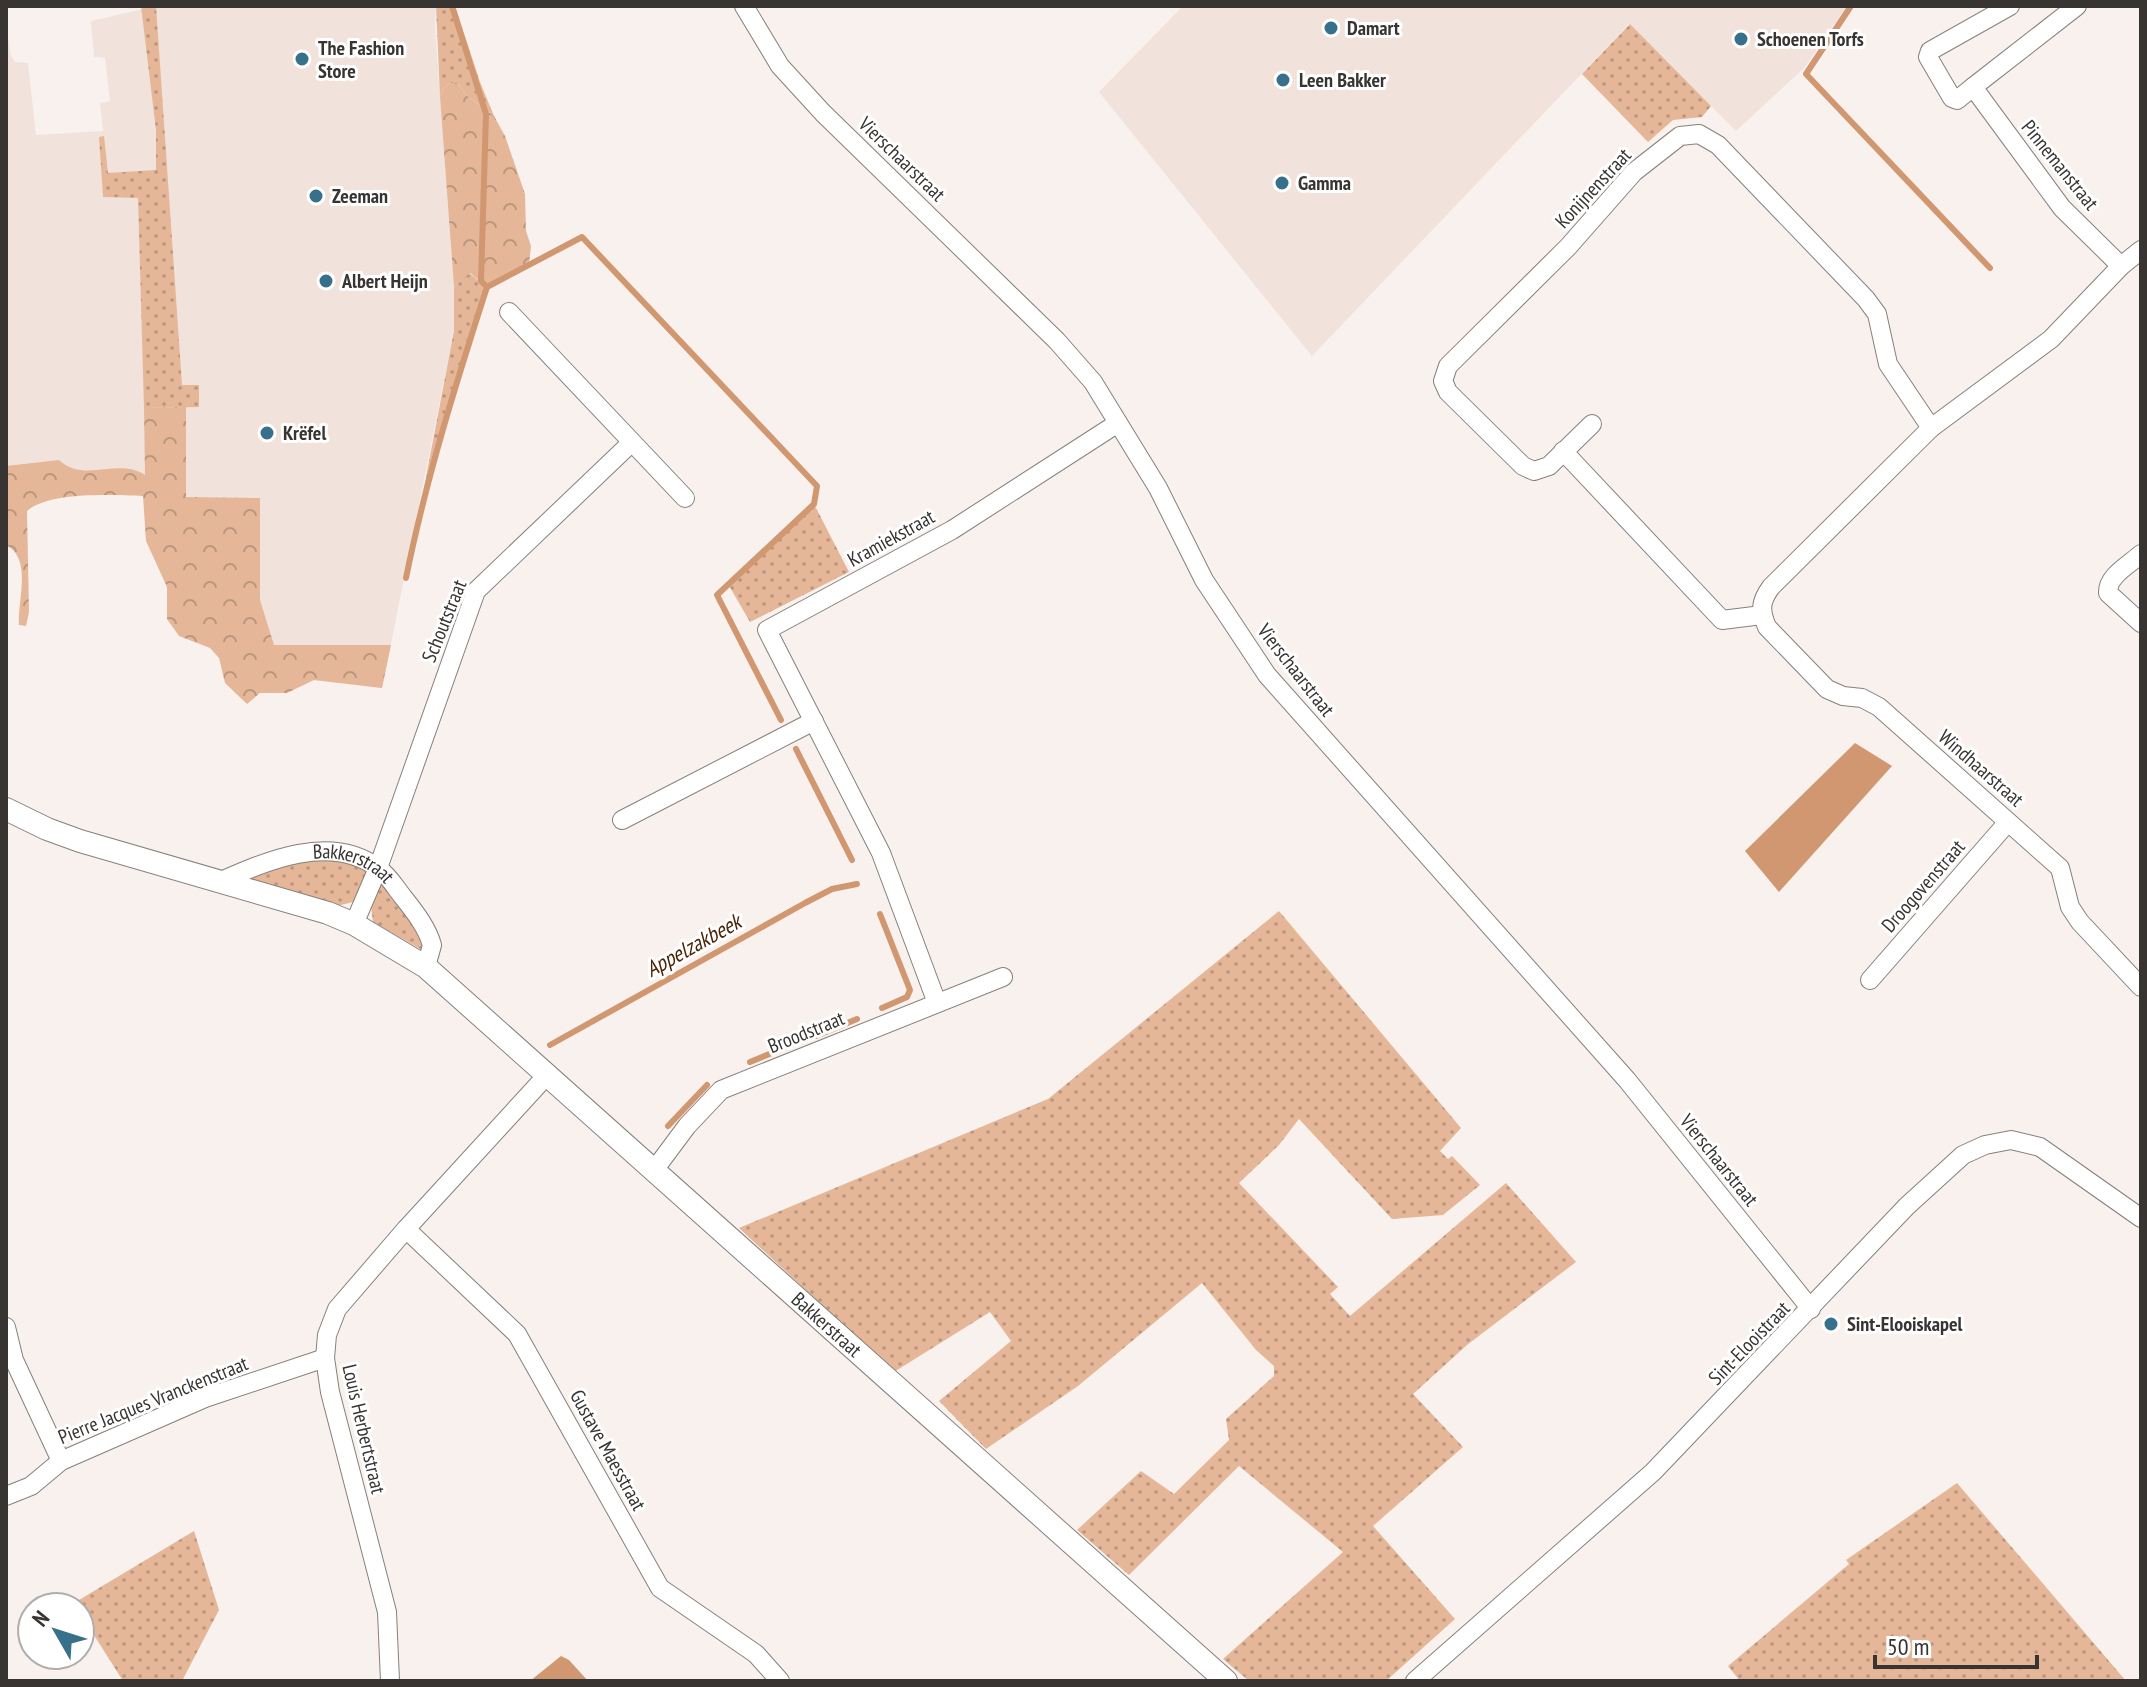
<svg xmlns="http://www.w3.org/2000/svg" width="2147" height="1687" font-family="'PT Sans Narrow',sans-serif">
<style>
.built{fill:#f1e3db}
.grass{fill:url(#grass-dots)}
.forest{fill:url(#forest-crowns)}
.water{fill:#d19771}
.lines{fill:none;stroke-linecap:round;stroke-linejoin:round}
.stream{stroke:#d19771;stroke-width:6}
.minor-casing{stroke:#86807c;stroke-width:20}
.tertiary-casing{stroke:#86807c;stroke-width:24}
.minor{stroke:#fff;stroke-width:18}
.tertiary{stroke:#fff;stroke-width:22}
.poi-dot{fill:#37708a;stroke:#fff;stroke-width:3}
.labels{text-anchor:middle;stroke-width:6;stroke-linejoin:round;paint-order:stroke}
.poi-label{font-size:20px;font-weight:bold;fill:#373432;stroke:#fff;text-anchor:start}
.street-label{font-size:20px;fill:#373432;stroke:#fff}
.water-label{font-size:22px;font-style:italic;fill:#492405;stroke:#fff}
</style>
<defs>
<pattern id="grass-dots" width="8" height="8" patternUnits="userSpaceOnUse" patternTransform="scale(2)"><rect width="8" height="8" fill="#e5b798"/><path d="M2 2h.1M6 6h.1" fill="none" stroke="#ba967d" stroke-width="1.8" stroke-linecap="round"/></pattern>
<pattern id="forest-crowns" width="20" height="18" patternUnits="userSpaceOnUse" patternTransform="scale(2)"><rect width="20" height="18" fill="#e5b798"/><path d="M2 6a3 3 0 1 1 6 0M12 15a3 3 0 1 1 6 0" fill="none" stroke="#ba967d"/></pattern>
</defs>
<rect width="100%" height="100%" fill="#f8f1ed"/>
<g class="built">
<path d="M156,6H436L435,27L454,287V331L382,688L314,680L255,683L162,513L161,475L6,484V25L11,56L15,62L28,63L36,135L103,131L100,103L110,101L105,58L94,57L91,21Z"/>
<path d="M1183,6H1847L1804,68L1736,131L1629,24L1312,356L1099,92Z"/>
</g>
<g class="grass">
<path d="M141,6H156L182,385H199V407L144,408L138,198L103,197L99,137L104,136L108,173L156,170V130Z"/>
<path d="M436,6H455L480,82L494,116L466,95L458,83H450L443,89L440,97Z"/>
<path d="M1630,24L1711,106L1702,117L1673,120L1648,142L1582,74Z"/>
<path d="M469,273L487,287L443,427L417,524L454,331V287Z"/>
<path d="M814,504L849,572L750,622L728,584Z"/>
<path d="M321,856L371,869L353,902L337,906L251,879L250,876Z"/>
<path d="M383,880L425,940L424,951L373,922L371,906Z"/>
<path d="M1279,911L1461,1128L1440,1151L1448,1159L1452,1156L1480,1185L1443,1215L1392,1219L1299,1119L1279,1145L1239,1183L1338,1287L1330,1294L1350,1316L1506,1183L1576,1262L1467,1345L1413,1394L1463,1447L1373,1526L1455,1619L1386,1681H1249L1223,1659L1343,1552L1239,1466L1129,1575L1077,1530L1141,1471L1174,1494L1229,1440L1226,1419L1274,1376V1366L1256,1350L1202,1283L1078,1386L986,1449L939,1401L1011,1341L990,1312L894,1372L739,1228L1048,1099Z"/>
<path d="M1957,1483L2126,1681H1740L1728,1666L1849,1564L1846,1560Z"/>
<path d="M194,1531L219,1610L182,1681H123L80,1613V1607H76L74,1603Z"/>
</g>
<g class="forest">
<path d="M450,83H458L466,95L494,116L505,136L525,194L526,231L531,246L529,265L487,287L470,273L454,287L440,97L443,89Z"/>
<path d="M186,407V497L260,498V600L274,645H391L382,688L314,680L287,693H260L247,704L225,683L219,658L210,648L179,636L167,619V587L146,541L143,496C113,495 50,491 27,511L29,612L26,626L19,625C17,601 33,559 6,545V466L59,460C85,484 117,457 145,475L144,408Z"/>
</g>
<g class="water">
<path d="M1855,743L1892,766L1779,892L1745,851Z"/>
<path d="M561,1656L569,1660L588,1681H530Z"/>
</g>
<g class="lines">
<g class="stream">
<path d="M452,6L486,114L481,281L487,287L582,237L817,486L814,504L717,595L781,720"/>
<path d="M1851,6L1806,74L1990,268"/>
<path d="M406,578C426,479 456,383 487,287"/>
<path d="M796,749L852,860"/>
<path d="M880,914L910,990L907,997L882,1008"/>
<path d="M816,1036L857,1019"/>
<path d="M550,1045L805,903L832,889L857,884"/>
<path d="M750,1062L791,1045"/>
<path d="M668,1126L707,1085"/>
</g>
<defs>
<g id="minor">
<path d="M744,6L780,66L823,113L1057,341L1093,382L1158,488L1204,580L1267,675L1627,1080L1811,1309"/>
<path d="M2077,6L1973,87L2062,208L2121,266"/>
<path d="M1973,87L1957,100L1952,98L1928,57L1930,51L2010,6"/>
<path d="M2141,250L2121,266L2051,339L1931,428L1771,587C1760,602 1760,610 1767,627L1827,689L1843,696L1862,698L1879,707L2060,868L2070,907L2080,922L2141,987"/>
<path d="M509,312L685,498"/>
<path d="M1592,424L1549,466L1534,471L1523,466L1448,392L1443,381L1448,366L1568,247L1634,172L1680,136L1699,134L1718,145L1866,299L1877,314L1888,364L1931,428"/>
<path d="M1563,451L1722,620L1762,615"/>
<path d="M2141,554C2129,565 2107,576 2108,593L2141,623"/>
<path d="M622,820L814,721"/>
<path id="s1" d="M219,882C266,861 332,832 379,869C389,876 395,887 403,897C414,911 427,927 432,945L426,967"/>
<path d="M354,924L378,868L476,591L631,443"/>
<path d="M1870,980L2008,822"/>
<path d="M937,1003L881,853L767,630L952,530L1118,423"/>
<path d="M655,1169L687,1126L721,1090L1003,977"/>
<path d="M406,1229L517,1334L660,1588L756,1654L780,1681"/>
<path d="M6,1327L14,1360L61,1461"/>
<path d="M6,1496L31,1486L61,1461L205,1398L325,1358"/>
<path d="M390,1681L387,1612L330,1392L325,1358L327,1335L337,1309L406,1229L548,1074"/>
<path d="M1415,1681L1653,1472L1907,1206L1963,1155L1985,1145L2011,1140L2040,1147L2141,1218"/>
</g>
<g id="tertiary">
<path id="s2" d="M6,809L47,829L80,841L328,913L354,924L426,967L1226,1681"/>
</g>
</defs>
<use href="#minor" class="minor-casing"/>
<use href="#tertiary" class="tertiary-casing"/>
<use href="#minor" class="minor"/>
<use href="#tertiary" class="tertiary"/>
</g>
<g class="poi-dot">
<circle cx="1331" cy="28" r="8"/>
<circle cx="1741" cy="39" r="8"/>
<circle cx="302" cy="59" r="8"/>
<circle cx="1283" cy="80" r="8"/>
<circle cx="1282" cy="183" r="8"/>
<circle cx="316" cy="196" r="8"/>
<circle cx="326" cy="281" r="8"/>
<circle cx="267" cy="433" r="8"/>
<circle cx="1831" cy="1324" r="8"/>
</g>
<g class="labels">
<g class="poi-label">
<text x="1347" y="35">Damart</text>
<text x="1757" y="46">Schoenen Torfs</text>
<text x="318" y="55">The Fashion<tspan x="318" dy="23">Store</tspan></text>
<text x="1299" y="87">Leen Bakker</text>
<text x="1298" y="190">Gamma</text>
<text x="332" y="203">Zeeman</text>
<text x="342" y="288">Albert Heijn</text>
<text x="283" y="440">Krëfel</text>
<text x="1847" y="1331">Sint-Elooiskapel</text>
</g>
<g class="street-label">
<text transform="translate(902 159) rotate(44)" y="7">Vierschaarstraat</text>
<text transform="translate(2060 165) rotate(51)" y="7">Pinnemanstraat</text>
<text transform="translate(1593 188) rotate(-47)" y="7">Konijnenstraat</text>
<text transform="translate(891 538) rotate(-29)" y="7">Kramiekstraat</text>
<text transform="translate(444 621) rotate(-68)" y="7">Schoutstraat</text>
<text transform="translate(1296 670) rotate(52)" y="7">Vierschaarstraat</text>
<text transform="translate(1981 768) rotate(41)" y="7">Windhaarstraat</text>
<text dy="7" stroke="none"><textPath href="#s1" startOffset="142">Bakkerstraat</textPath></text>
<text transform="translate(1923 886) rotate(-49)" y="7">Droogovenstraat</text>
<text transform="translate(806 1032) rotate(-22)" y="7">Broodstraat</text>
<text transform="translate(1719 1160) rotate(51)" y="7">Vierschaarstraat</text>
<text dy="7" stroke="none"><textPath href="#s2" startOffset="988">Bakkerstraat</textPath></text>
<text transform="translate(1749 1343) rotate(-46)" y="7">Sint-Elooistraat</text>
<text transform="translate(153 1400) rotate(-22)" y="7">Pierre Jacques Vranckenstraat</text>
<text transform="translate(364 1429) rotate(77)" y="7">Louis Herbertstraat</text>
<text transform="translate(608 1450) rotate(61)" y="7">Gustave Maesstraat</text>
</g>
<g class="water-label">
<text transform="translate(693 945) rotate(-29)" y="8">Appelzakbeek</text>
</g>
</g>
<rect width="2147" height="1687" fill="none" stroke="#373432" stroke-width="16"/>
<g transform="translate(56 1631) rotate(309)"><circle r="38" fill="#ffffff" stroke="#afaead" stroke-width="2"/>
<path d="M0-6L14 30L0 20L-14 30Z" fill="#37708a"/>
<text y="-12" font-size="22" font-weight="bold" text-anchor="middle" fill="#373432">N</text>
</g>
<path d="M1875 1655v12h162v-12" fill="none" stroke="#373432" stroke-width="4"/>
<text x="1887" y="1655" font-size="24" fill="#373432" stroke="#ffffff" stroke-width="6" paint-order="stroke">50 m</text>
</svg>
